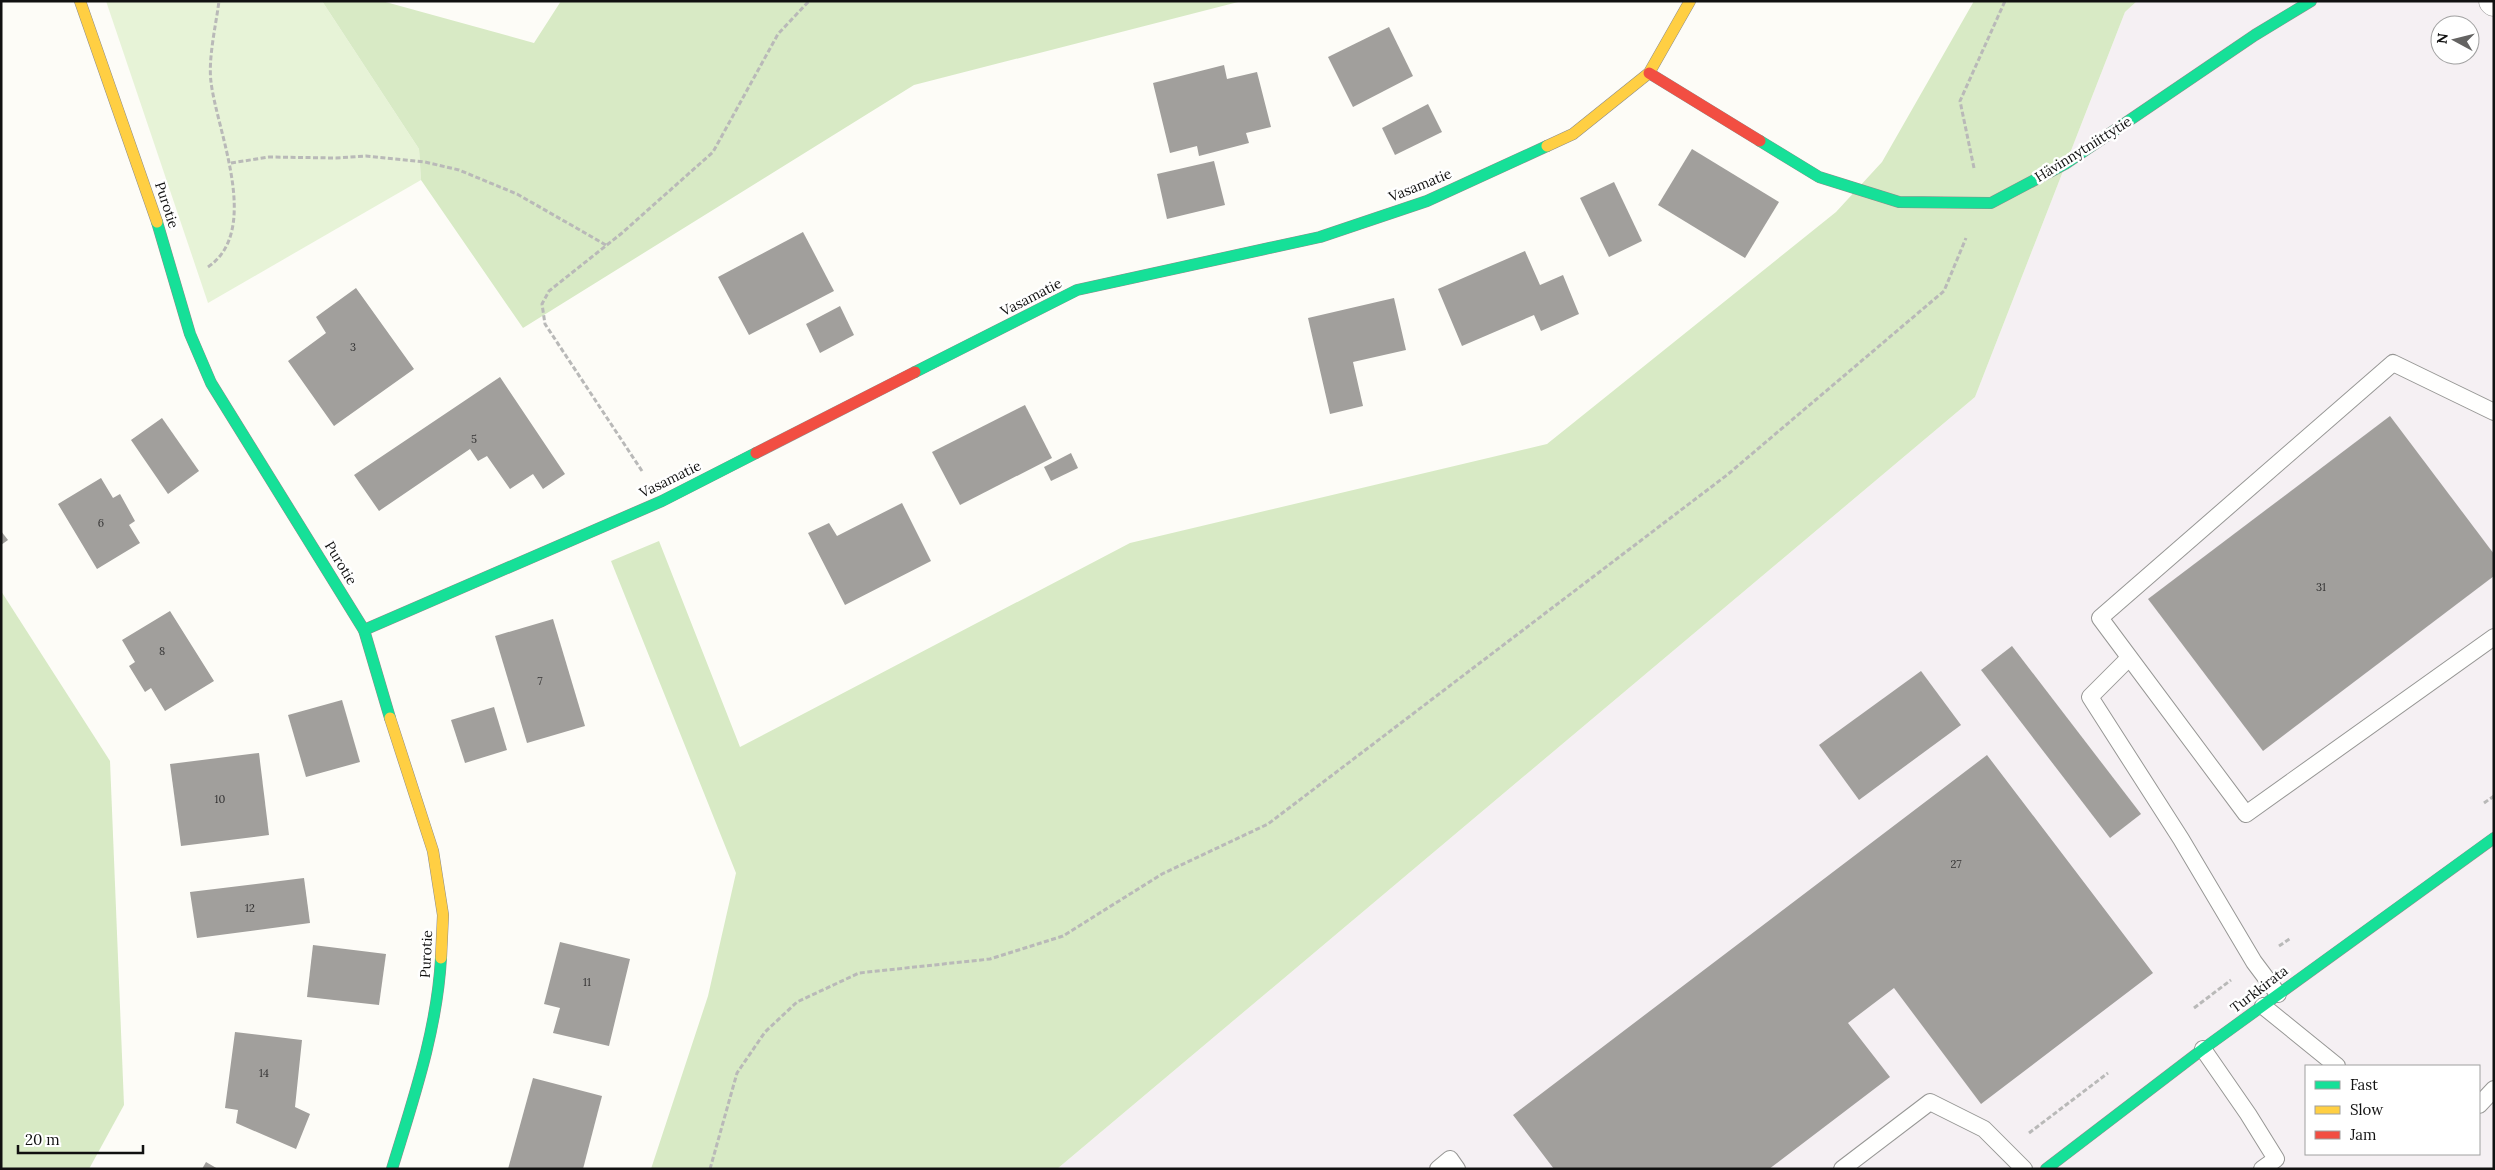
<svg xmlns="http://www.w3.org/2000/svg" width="2495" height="1170" font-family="Lora,serif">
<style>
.industrial{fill:#f5f0f3;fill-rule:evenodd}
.green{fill:#e7f3d7}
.forest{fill:#d8eac5}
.building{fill:#a19f9c}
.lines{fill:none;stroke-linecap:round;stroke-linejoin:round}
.lane-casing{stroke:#979795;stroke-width:18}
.street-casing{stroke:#979795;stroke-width:29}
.fast-casing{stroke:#8e8d8b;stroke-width:12}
.slow-casing{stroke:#8e8d8b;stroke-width:12}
.jam-casing{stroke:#8e8d8b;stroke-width:12}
.path{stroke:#b9b9b8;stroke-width:3;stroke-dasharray:5 2.5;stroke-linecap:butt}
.lane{stroke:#fffffe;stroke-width:16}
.street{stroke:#fffffe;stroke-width:28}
.fast{stroke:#16e098;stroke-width:11}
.slow{stroke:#ffcf43;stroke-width:11}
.jam{stroke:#f24e42;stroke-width:11}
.labels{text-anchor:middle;stroke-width:5;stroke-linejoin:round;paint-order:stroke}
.number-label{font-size:11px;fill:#353434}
.street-label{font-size:14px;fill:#111;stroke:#fff}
</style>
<rect width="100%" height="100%" fill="#fdfcf7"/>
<path class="industrial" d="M2137,1H2494V1169H1057L1975,397L2125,12ZM2440,25H2470V55H2440ZM2306,1066H2479V1154H2306Z"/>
<path class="green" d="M106,1H322L419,149L421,180L208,303Z"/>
<g class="forest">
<path d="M322,1H382L534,43L561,1H1242L914,85L523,328L421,180L419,149Z"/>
<path d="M1974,1H2137L2125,12L1975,397L1057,1169H651L708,996L736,873L611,561L659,541L740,747L1130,543L1547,444L1836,212L1882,162Z"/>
<path d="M1,591L110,761L124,1105L89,1169H1Z"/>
</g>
<g class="building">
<path d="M1389,27L1413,76L1353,107L1328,57Z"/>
<path d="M1224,65L1227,79L1257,72L1271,127L1246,133L1249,143L1199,156L1197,146L1170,153L1153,83Z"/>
<path d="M1428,104L1442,132L1395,155L1382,128Z"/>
<path d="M1692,149L1779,202L1745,258L1658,205Z"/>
<path d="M1214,161L1225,205L1167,219L1157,174Z"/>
<path d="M1614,182L1642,241L1609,257L1580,198Z"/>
<path d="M803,232L834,291L749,335L718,277Z"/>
<path d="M1525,251L1540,285L1563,275L1579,314L1541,331L1534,315L1462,346L1438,289Z"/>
<path d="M356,288L414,369L334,426L288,361L326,333L316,317Z"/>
<path d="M1394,298L1406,350L1353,362L1363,406L1330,414L1308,318Z"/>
<path d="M840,306L854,335L820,353L806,324Z"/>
<path d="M500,377L565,474L543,489L533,474L510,489L487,456L478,461L470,449L379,511L354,475Z"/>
<path d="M1025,405L1052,458L960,505L932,452Z"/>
<path d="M2390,416L2494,554V576L2263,751L2148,599Z"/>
<path d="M162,418L199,471L168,494L131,440Z"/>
<path d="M1071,453L1078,468L1051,481L1044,467Z"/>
<path d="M101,478L113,498L120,494L135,521L129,525L140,543L97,569L58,504Z"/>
<path d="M902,503L931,561L845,605L808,533L829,523L837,536Z"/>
<path d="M1,531L8,540L1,545Z"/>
<path d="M170,611L214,681L165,711L151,688L145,692L129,666L135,662L122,640Z"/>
<path d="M553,619L585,726L527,743L495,636Z"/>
<path d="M2012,646L2141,814L2110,838L1981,670Z"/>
<path d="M1921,671L1961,725L1859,800L1819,745Z"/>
<path d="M342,700L360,762L306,777L288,715Z"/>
<path d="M494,707L507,750L465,763L451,720Z"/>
<path d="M259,753L269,835L181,846L170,764Z"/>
<path d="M1987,755L2153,973L1981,1104L1894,988L1848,1023L1890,1077L1769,1169H1554L1513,1115Z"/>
<path d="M304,878L310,923L197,938L190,892Z"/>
<path d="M560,942L630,959L609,1046L553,1033L560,1008L544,1004Z"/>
<path d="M313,945L386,954L379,1005L307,997Z"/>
<path d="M235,1032L302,1040L295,1107L310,1114L296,1149L236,1123L238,1110L225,1108Z"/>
<path d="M533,1078L602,1096L583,1169H508Z"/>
<path d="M206,1162L218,1169H202Z"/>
</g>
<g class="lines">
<defs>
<g id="lane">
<path d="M2494,412L2393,363L2100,618L2246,814L2494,637"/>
<path d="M2129,658L2090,697L2181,839L2254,962L2278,994"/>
<path d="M2263,1006L2337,1066"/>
<path d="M2203,1049L2248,1114L2276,1159L2262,1169"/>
<path d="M2479,1105L2494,1089"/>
<path d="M1438,1169L1450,1159L1457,1169"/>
<path d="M1842,1169L1930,1102L1984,1129L2024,1169"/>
</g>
<path id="street" d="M2493,1L2494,2"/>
<g id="fast">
<path d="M1760,141L1819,177L1899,202L1991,203L2065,164L2255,35L2311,1"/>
<path d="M157,222L190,334L211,383L364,630L390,718"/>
<path d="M915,372L1077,290L1320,237L1427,201L1547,146"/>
<path d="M364,630L662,501L756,453"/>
<path d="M392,1169C413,1100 437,1031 441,958"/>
<path d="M2046,1169L2203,1049L2494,838"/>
</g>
<g id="slow">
<path d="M80,1L157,222"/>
<path d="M1547,146L1573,134L1649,73L1690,1"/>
<path d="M390,718L433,851L443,915L441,958"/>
</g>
<g id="jam">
<path d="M1649,73L1760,141"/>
<path d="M756,453L915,372"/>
</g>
</defs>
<use href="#lane" class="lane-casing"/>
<use href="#street" class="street-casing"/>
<use href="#fast" class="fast-casing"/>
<use href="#slow" class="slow-casing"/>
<use href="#jam" class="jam-casing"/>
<g class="path">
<path d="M231,163L269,157L336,158L366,156L425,162L459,170L517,194L606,245"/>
<path d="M1974,168L1960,101L2005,1"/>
<path d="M208,267C262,230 217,132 211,82C208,58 216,25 219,1"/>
<path d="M642,471L545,324L542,304L549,291L622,233L713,152L778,34L809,1"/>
<path d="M2484,803L2494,796"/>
<path d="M2279,946L2291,938"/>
<path d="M2194,1008L2231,980"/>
<path d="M2029,1133L2108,1073"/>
<path d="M710,1169L737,1073L765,1032L797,1002L859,973L990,959L1063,936L1162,874L1268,824L1727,475L1944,291L1966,238"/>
</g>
<use href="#lane" class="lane"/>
<use href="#street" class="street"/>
<use href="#fast" class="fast"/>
<use href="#slow" class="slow"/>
<use href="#jam" class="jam"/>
</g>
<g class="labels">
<g class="number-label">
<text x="353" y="351">3</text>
<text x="474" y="443">5</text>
<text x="101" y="527">6</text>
<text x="2321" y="591">31</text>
<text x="162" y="655">8</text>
<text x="540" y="685">7</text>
<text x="220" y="803">10</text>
<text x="1956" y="868">27</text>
<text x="250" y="912">12</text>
<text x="587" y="986">11</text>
<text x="264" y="1077">14</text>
</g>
<g class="street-label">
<text transform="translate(2083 149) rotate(-32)" y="5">Hävinnytniittytie</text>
<text transform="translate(1420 185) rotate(-22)" y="5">Vasamatie</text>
<text transform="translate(167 205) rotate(72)" y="5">Purotie</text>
<text transform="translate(1031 297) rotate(-27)" y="5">Vasamatie</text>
<text transform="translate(670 479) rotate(-26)" y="5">Vasamatie</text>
<text transform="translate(341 563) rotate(59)" y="5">Purotie</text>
<text transform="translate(426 954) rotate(-87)" y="5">Purotie</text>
<text transform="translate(2259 989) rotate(-37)" y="5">Turkkirata</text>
</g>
</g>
<rect width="2495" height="1170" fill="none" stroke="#111111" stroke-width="5"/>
<rect x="2305" y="1065" width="175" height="90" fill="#ffffff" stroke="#a0a0a0"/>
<rect x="2315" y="1081" width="25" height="8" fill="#16e098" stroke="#a0a0a0"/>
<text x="2350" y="1090" font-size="15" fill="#111111">Fast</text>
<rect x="2315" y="1106" width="25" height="8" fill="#ffcf43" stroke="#a0a0a0"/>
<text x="2350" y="1115" font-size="15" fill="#111111">Slow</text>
<rect x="2315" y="1131" width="25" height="8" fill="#f24e42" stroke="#a0a0a0"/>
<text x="2350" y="1140" font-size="15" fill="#111111">Jam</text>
<g transform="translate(2455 40) rotate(277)"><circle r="24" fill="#ffffff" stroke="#a0a0a0"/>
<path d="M0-4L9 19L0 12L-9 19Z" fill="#646362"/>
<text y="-8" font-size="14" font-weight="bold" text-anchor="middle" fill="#111111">N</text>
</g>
<path d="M18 1145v8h125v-8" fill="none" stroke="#111111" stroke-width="2.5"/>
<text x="25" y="1145" font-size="15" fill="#111111" stroke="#ffffff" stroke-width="4" paint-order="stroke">20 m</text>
</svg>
